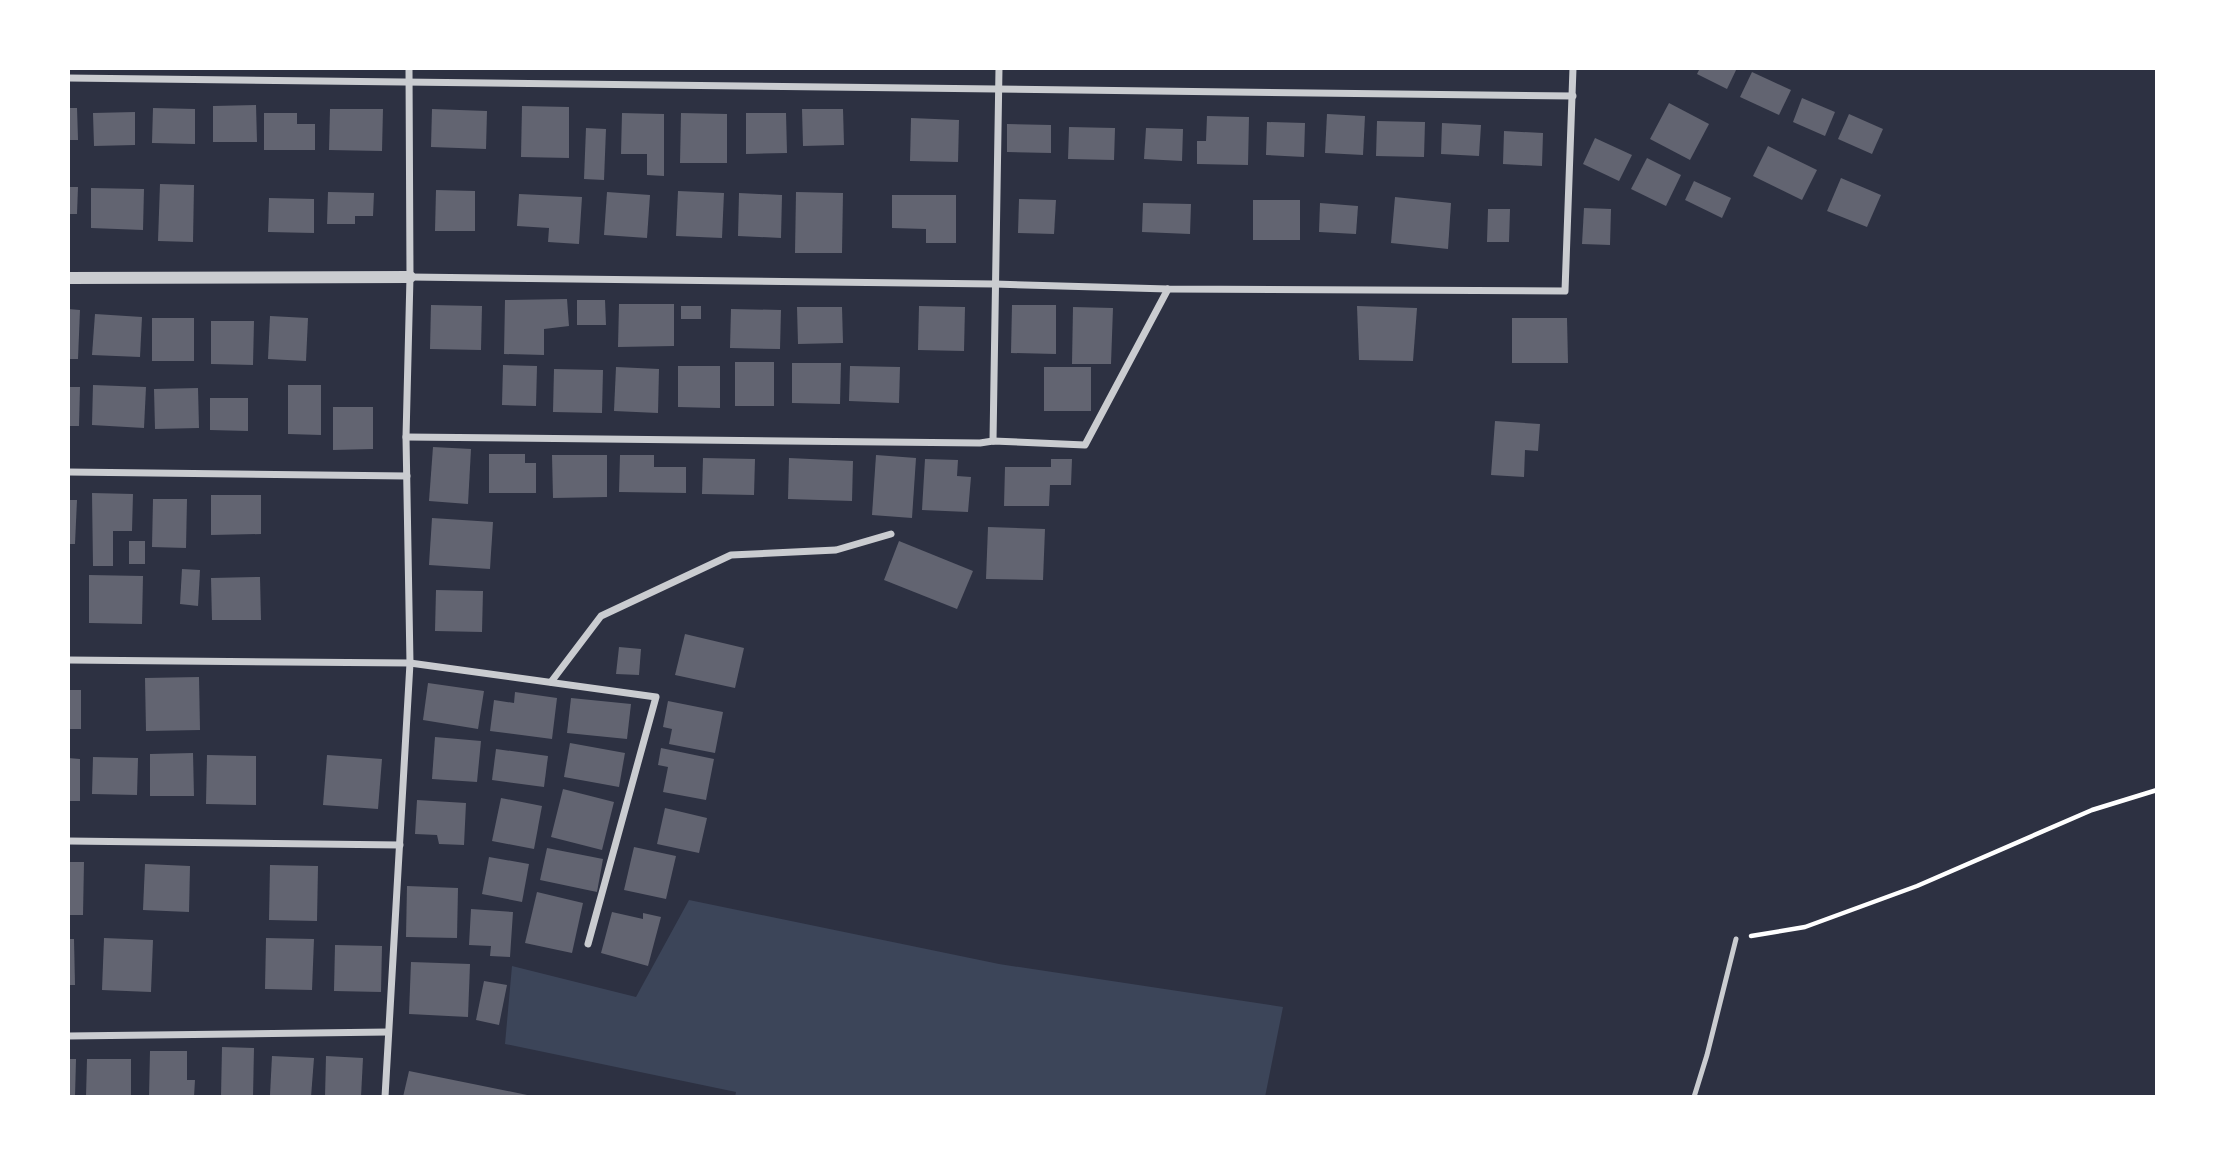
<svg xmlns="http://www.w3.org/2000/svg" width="2225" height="1165" font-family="'Golos Text',sans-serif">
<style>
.green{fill:#3c4559}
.building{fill:#626471}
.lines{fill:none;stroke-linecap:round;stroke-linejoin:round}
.path{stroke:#fff;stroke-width:4.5}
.service{stroke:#caccd0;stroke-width:5}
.minor{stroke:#caccd0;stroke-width:7}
.tertiary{stroke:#caccd0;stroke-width:12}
</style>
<rect width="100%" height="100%" fill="#2d3142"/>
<path class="green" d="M689,900L999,964L1283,1007L1265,1097H735L736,1092L505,1044L512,966L636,997Z"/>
<g class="building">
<path d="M1700,68H1737L1727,89L1697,74Z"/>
<path d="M1752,72L1791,90L1779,115L1740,97Z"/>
<path d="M1802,98L1835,112L1825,136L1793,122Z"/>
<path d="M1669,103L1709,124L1690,160L1650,139Z"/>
<path d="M256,105L257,142H213V106Z"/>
<path d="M522,106L569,107V158L521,157Z"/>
<path d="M68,108H77L78,140H68Z"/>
<path d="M153,108L195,109V144L152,143Z"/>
<path d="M330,109H383L382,151L329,150Z"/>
<path d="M432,109L487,111L486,149L431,147Z"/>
<path d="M802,109H843L844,145L803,146Z"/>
<path d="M135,112V145L94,146L93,113Z"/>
<path d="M264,113H297V124H315V150H264Z"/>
<path d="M622,113L664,114V176L647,175V154H621Z"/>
<path d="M681,113L727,114V163H680Z"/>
<path d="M746,113H786L787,153L746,154Z"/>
<path d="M1327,114L1365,116L1363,155L1325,153Z"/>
<path d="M1849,114L1883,129L1872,154L1838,139Z"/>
<path d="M1207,116L1249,117L1248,165L1197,164V141H1206Z"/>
<path d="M911,118L959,120L958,162L910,161Z"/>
<path d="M1377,121L1425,122L1424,157L1376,156Z"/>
<path d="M1267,122L1305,123L1304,157L1266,155Z"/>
<path d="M1442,123L1481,125L1479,156L1441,154Z"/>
<path d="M1007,124L1051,125V153L1007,152Z"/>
<path d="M1069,127L1115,128L1114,160L1068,159Z"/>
<path d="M586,128L606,129L604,180L584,179Z"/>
<path d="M1146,128L1183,129L1182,161L1144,159Z"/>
<path d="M1504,131L1543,133L1542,166L1503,164Z"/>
<path d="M1595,138L1632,155L1619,181L1583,164Z"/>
<path d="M1768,146L1817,170L1802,200L1753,176Z"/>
<path d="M1647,158L1681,175L1666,206L1631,189Z"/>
<path d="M1841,178L1881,195L1867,227L1827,211Z"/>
<path d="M1694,181L1731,198L1722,218L1685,200Z"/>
<path d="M160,184L194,185L193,242L158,241Z"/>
<path d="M68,187H78L77,214H68Z"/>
<path d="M91,188L144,189L143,230L91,228Z"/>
<path d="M436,190L475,191V231H435Z"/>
<path d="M678,191L724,193L722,238L676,236Z"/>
<path d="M328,192L374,193L373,216H355V224H327Z"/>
<path d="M607,192L650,195L647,238L604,235Z"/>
<path d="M796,192L843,193L842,253H795Z"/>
<path d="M739,193L782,195L781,238L738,236Z"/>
<path d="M519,194L582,197L579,244L548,242L549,228L517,226Z"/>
<path d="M892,195H956V243H926V229L892,228Z"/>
<path d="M1395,197L1451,203L1448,249L1391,243Z"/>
<path d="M269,198L314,199V233L268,232Z"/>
<path d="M1019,199L1056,200L1054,234L1018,233Z"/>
<rect x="1253" y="200" width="47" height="40"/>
<path d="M1143,203L1191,204L1190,234L1142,232Z"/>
<path d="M1320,203L1358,206L1356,234L1319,232Z"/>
<path d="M1584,208L1611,209L1610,245L1582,244Z"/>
<path d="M1488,209H1510L1509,242H1487Z"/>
<path d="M567,299L569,326L544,329V355L504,354L505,300Z"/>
<path d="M577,300H605L606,325H577Z"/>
<path d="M619,304H674V346L618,347Z"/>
<path d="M431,305L482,306L481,350L430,349Z"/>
<path d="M1012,305H1056V354L1011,353Z"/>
<rect x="681" y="306" width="20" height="13"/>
<path d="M919,306L965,307L964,351L918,350Z"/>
<path d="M1357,306L1417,308L1413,361L1359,360Z"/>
<path d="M797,307H842L843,343L798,344Z"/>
<path d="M1073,307L1113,308L1111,364H1072Z"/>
<path d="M68,309L80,310L78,359H68Z"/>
<path d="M731,309L781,310L780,349L730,348Z"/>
<path d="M95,314L142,317L140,357L92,355Z"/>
<path d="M270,316L308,318L306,361L268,359Z"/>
<rect x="152" y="318" width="42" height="43"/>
<path d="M1512,318H1567L1568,363H1512Z"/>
<path d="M211,321H254L253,365L211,364Z"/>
<rect x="735" y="362" width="39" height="44"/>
<path d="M792,363H841L840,404L792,403Z"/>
<path d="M503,365L537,366L536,406L502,405Z"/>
<path d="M678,366H720V408L678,407Z"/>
<path d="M850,366L900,367L899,403L849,401Z"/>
<path d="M616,367L659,369L658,413L614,411Z"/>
<rect x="1044" y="367" width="47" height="44"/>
<path d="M554,369L603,370L602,413L553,412Z"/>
<path d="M93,385L146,387L144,428L92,425Z"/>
<path d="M288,385H321V435L288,434Z"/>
<path d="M68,387H80L79,426H68Z"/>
<path d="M198,388L199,428L155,429L154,389Z"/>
<path d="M210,398H248V431L210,430Z"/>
<path d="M333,407H373V449L333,450Z"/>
<path d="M1495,421L1540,424L1538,451L1525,450L1524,477L1491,475Z"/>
<path d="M433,447L471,449L468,504L429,501Z"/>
<path d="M489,454H525V463H536V493H489Z"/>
<path d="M552,455H607V497L553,498Z"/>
<path d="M620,455H654V467H686V493L619,492Z"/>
<path d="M876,455L916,458L912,518L872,515Z"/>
<path d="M703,458L755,459L754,495L702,494Z"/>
<path d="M789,458L853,461L852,501L788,499Z"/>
<path d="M925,459L958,460L957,476L971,477L968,512L922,510Z"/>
<path d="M1051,459H1072L1071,485H1050L1049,506H1004L1005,467H1051Z"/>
<path d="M92,493L133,494L132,531H113V566H93Z"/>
<path d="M211,495H261V534L211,535Z"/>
<path d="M153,499H187L186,548L152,547Z"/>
<path d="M68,500H77L75,544H68Z"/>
<path d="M432,518L493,522L490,569L429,565Z"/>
<path d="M988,527L1045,529L1043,580L986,579Z"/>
<rect x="129" y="541" width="16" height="23"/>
<path d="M899,541L973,571L957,609L884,580Z"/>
<path d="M182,569L200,570L198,606L180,604Z"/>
<path d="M89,575L143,576L142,624L89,623Z"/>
<path d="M260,577L261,620H212L211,578Z"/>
<path d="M436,590L483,591L482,632L435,631Z"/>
<path d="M685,634L744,648L735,688L675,675Z"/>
<path d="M619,647L641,649L639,675L616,674Z"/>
<path d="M199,677L200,730L146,731L145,678Z"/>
<path d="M428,683L484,691L478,729L423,720Z"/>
<rect x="68" y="690" width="13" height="39"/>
<path d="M515,692L557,698L552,739L490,731L494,700L514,703Z"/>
<path d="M571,698L631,704L627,739L567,733Z"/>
<path d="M668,701L723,712L715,753L669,744L672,729L663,727Z"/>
<path d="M435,737L481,741L477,782L432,779Z"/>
<path d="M570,743L625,753L619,787L564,777Z"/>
<path d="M661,748L714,759L706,800L663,792L668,767L658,765Z"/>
<path d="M496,749L548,756L544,787L492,780Z"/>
<path d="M193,753L194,796H150V754Z"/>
<path d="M207,755L256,756V805L206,804Z"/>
<path d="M327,755L382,759L378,809L323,805Z"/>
<path d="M93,757L138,758L137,795L92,794Z"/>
<path d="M68,758L80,759V801H68Z"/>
<path d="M563,789L614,802L602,850L551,837Z"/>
<path d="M501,798L542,806L534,849L492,841Z"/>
<path d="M417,800L466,803L464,845L439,844L437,835L415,834Z"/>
<path d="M665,808L707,818L699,853L657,844Z"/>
<path d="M634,847L676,856L666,899L624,890Z"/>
<path d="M547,848L603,859L597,892L540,880Z"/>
<path d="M489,857L529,864L522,902L482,894Z"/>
<path d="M68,862H84L83,915H68Z"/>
<path d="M145,864L190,866L189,912L143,910Z"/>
<path d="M270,865L318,866L317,921L269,920Z"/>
<path d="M407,886L458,888L457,938L406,937Z"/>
<path d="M537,892L583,903L572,953L525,943Z"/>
<path d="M471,909L513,912L510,957L490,956L491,946L469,945Z"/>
<path d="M612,912L643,919V913L661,917L648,966L601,953Z"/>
<path d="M104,938L153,940L151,992L102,990Z"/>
<path d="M266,938L314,939L312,990L265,989Z"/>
<path d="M68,939H74L75,985H68Z"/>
<path d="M335,945L382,946L381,992L334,991Z"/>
<path d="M411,962L470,964L468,1017L409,1014Z"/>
<path d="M484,981L507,985L499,1025L476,1020Z"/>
<path d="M222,1047L254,1048L253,1097H221Z"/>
<path d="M150,1051H187V1080H195L194,1097H149Z"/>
<path d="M272,1056L314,1058L311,1097L270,1095Z"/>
<path d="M326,1056L363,1058L361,1097H325Z"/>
<path d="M68,1059H76L75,1097H68Z"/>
<path d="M87,1059H131V1097H86Z"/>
<path d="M409,1071L532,1096L531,1097H403Z"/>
</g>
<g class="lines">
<path class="path" d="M1751,936L1805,927L1917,886L2092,810L2157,790"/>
<path class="service" d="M1694,1097L1707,1055L1736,939"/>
<g class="minor">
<path d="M68,78L1573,96"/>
<path d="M410,277L994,284L1168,289L1565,291L1573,68"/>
<path d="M406,437L980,443L993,441L1085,445L1168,289"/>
<path d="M993,441L999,68"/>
<path d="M68,472L407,476"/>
<path d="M68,660L410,663L656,697L588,944"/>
<path d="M551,682L601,616L731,555L836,550L891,534"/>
<path d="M68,841L400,845"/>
<path d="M68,1036L388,1032"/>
<path d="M385,1097L410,663L406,437L410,277L409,68"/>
</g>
<path class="tertiary" d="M68,278L410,277"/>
</g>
<rect width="2225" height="1165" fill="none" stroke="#ffffff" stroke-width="140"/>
</svg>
